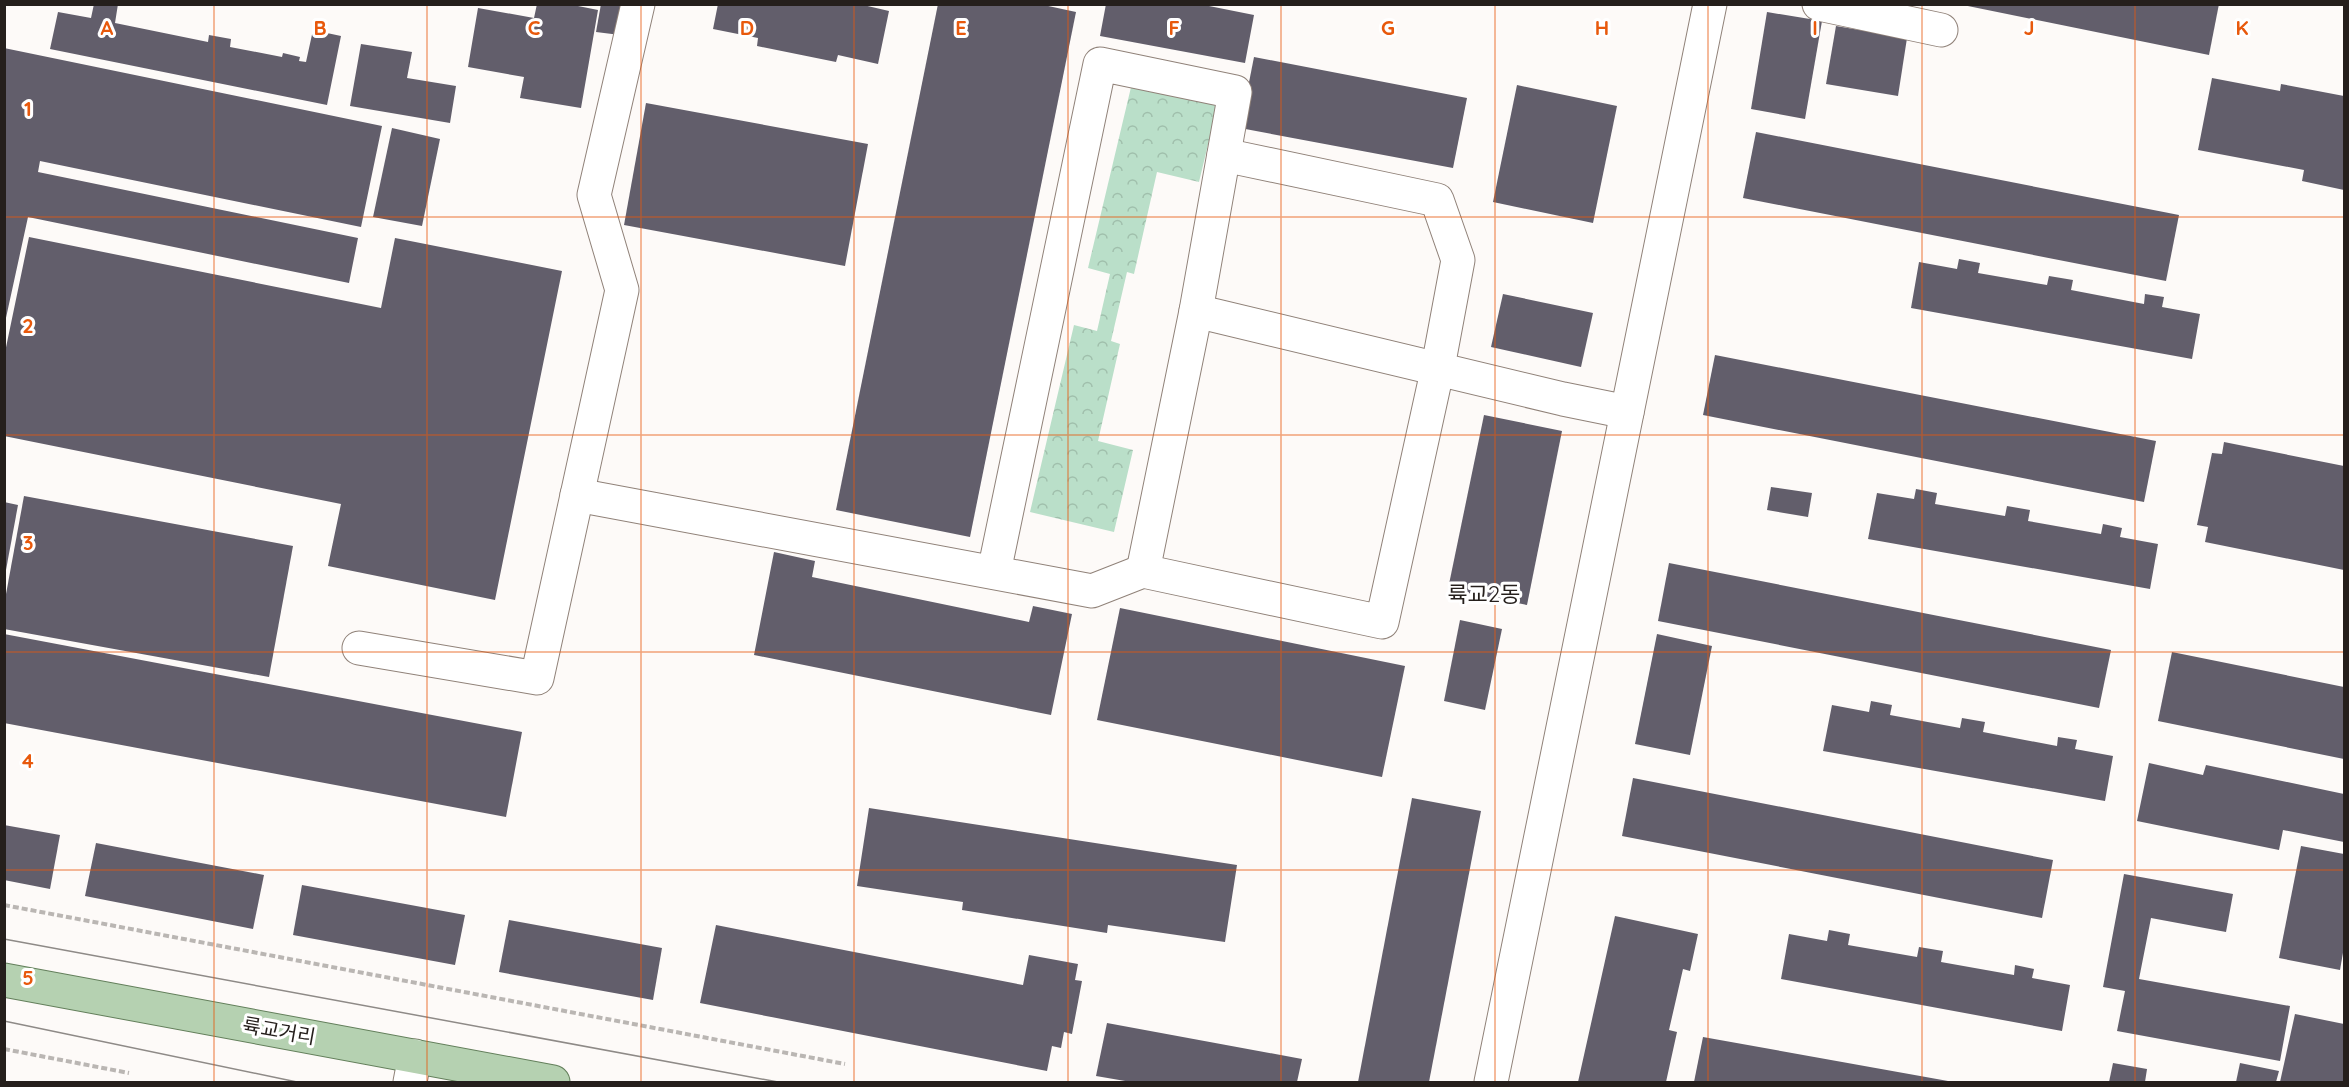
<svg xmlns="http://www.w3.org/2000/svg" width="2349" height="1087" font-family="Quicksand,'Noto Sans KR',sans-serif">
<style>
.forest{fill:url(#forest-crowns)}
.building{fill:#625e6b}
.lines{fill:none;stroke-linecap:round;stroke-linejoin:round}
.minor-casing{stroke:#908279;stroke-width:35}
.major-casing{stroke:#637f5b;stroke-width:35}
.path{stroke:#bab6b3;stroke-width:4;stroke-dasharray:6 3;stroke-linecap:butt}
.minor{stroke:#fff;stroke-width:33}
.major{stroke:#b5d1b1;stroke-width:33}
.tram{stroke:#8e8a87;stroke-width:1.5}
.grid{fill:none;stroke:#e8590c;stroke-width:1.5;stroke-opacity:0.55}
.labels{text-anchor:middle;stroke-width:6;stroke-linejoin:round;paint-order:stroke}
.street-label{font-size:20px;fill:#251f1c;stroke:#fff}
.quarter-label{font-size:22px;fill:#251f1c;stroke:#fff}
.grid-label{font-size:20px;text-anchor:middle;font-weight:bold;fill:#e8590c;stroke:#fff;stroke-width:6;stroke-linejoin:round;paint-order:stroke}
</style>
<defs>
<pattern id="forest-crowns" width="20" height="18" patternUnits="userSpaceOnUse" patternTransform="scale(1.5)"><rect width="20" height="18" fill="#badfc9"/><path d="M2 6a3 3 0 1 1 6 0M12 15a3 3 0 1 1 6 0" fill="none" stroke="#a0bfac"/></pattern>
</defs>
<rect width="100%" height="100%" fill="#fdfaf8"/>
<path class="forest" d="M1132,83L1218,103L1199,182L1157,172L1134,274L1127,272L1111,341L1120,344L1098,441L1133,450L1114,532L1030,512L1074,325L1097,331L1110,274L1088,268Z"/>
<g class="building">
<path d="M94,4H118L115,23L208,42L209,35L231,39L230,47L282,57L283,53L300,57L299,61L306,62L313,30L341,36L327,105L50,49L58,12L91,18Z"/>
<path d="M537,4H568L598,10L581,108L520,98L524,77L468,67L478,8L534,18Z"/>
<path d="M601,4H625L620,35L596,32Z"/>
<path d="M718,4H859L889,11L878,64L838,55L836,62L757,46L758,38L713,29Z"/>
<path d="M938,4H1039L1076,12L970,537L836,510Z"/>
<path d="M1106,4H1199L1254,15L1245,63L1100,36Z"/>
<path d="M1958,4H2219L2209,55Z"/>
<path d="M1767,12L1822,21L1805,119L1751,109Z"/>
<path d="M1836,26L1907,38L1898,96L1826,84Z"/>
<path d="M361,44L412,52L407,78L456,86L450,123L350,106Z"/>
<path d="M4,48L382,126L361,227L40,161L38,172L358,238L349,283L28,217L4,327Z"/>
<path d="M1254,57L1467,98L1453,168L1240,128Z"/>
<path d="M2212,78L2280,91L2281,84L2344,96V190L2302,181L2304,170L2198,150Z"/>
<path d="M1517,85L1617,106L1593,223L1493,202Z"/>
<path d="M646,103L868,144L845,266L624,225Z"/>
<path d="M392,128L440,139L422,226L373,217Z"/>
<path d="M1756,132L2179,215L2166,281L1743,198Z"/>
<path d="M29,237L381,308L395,238L562,271L495,600L328,566L341,504L4,436V357Z"/>
<path d="M1959,259L1980,263L1978,273L2047,285L2049,276L2073,280L2071,290L2144,304L2145,294L2164,297L2162,307L2200,314L2192,359L1911,308L1919,262L1957,269Z"/>
<path d="M1503,294L1593,313L1581,367L1491,347Z"/>
<path d="M1715,355L2156,441L2144,502L1703,415Z"/>
<path d="M1484,415L1562,431L1527,605L1448,589Z"/>
<path d="M2224,442L2344,466V570L2205,542L2208,527L2197,525L2212,453L2222,454Z"/>
<path d="M1771,487L1812,493L1808,517L1767,510Z"/>
<path d="M1916,489L1937,493L1935,504L2005,516L2007,506L2030,510L2028,521L2101,534L2103,524L2122,528L2120,537L2158,544L2150,589L1868,539L1877,493L1914,499Z"/>
<path d="M24,496L293,546L269,677L4,629V605Z"/>
<path d="M4,502L18,505L6,570H4Z"/>
<path d="M774,552L815,561L812,577L1029,622L1033,606L1072,614L1051,715L754,655Z"/>
<path d="M1669,563L2111,650L2099,708L1658,621Z"/>
<path d="M1120,608L1405,666L1382,777L1097,720Z"/>
<path d="M1460,620L1502,629L1485,710L1444,701Z"/>
<path d="M4,634L522,732L506,817L4,723Z"/>
<path d="M1657,634L1712,646L1690,755L1635,744Z"/>
<path d="M2172,652L2344,687V759L2158,721Z"/>
<path d="M1871,701L1892,705L1890,715L1960,728L1962,718L1985,722L1983,732L2057,746L2058,737L2077,740L2075,749L2113,756L2105,801L1823,751L1832,705L1869,712Z"/>
<path d="M2149,763L2203,775L2206,765L2344,794V842L2283,830L2279,850L2137,821Z"/>
<path d="M1633,778L2053,860L2042,918L1622,836Z"/>
<path d="M1412,798L1481,811L1429,1082H1358Z"/>
<path d="M869,808L1237,865L1225,942L1108,925L1107,933L962,910L963,902L857,886Z"/>
<path d="M4,825L60,835L50,889L4,880Z"/>
<path d="M96,843L264,875L253,929L85,896Z"/>
<path d="M2301,846L2344,854V947L2340,970L2279,958Z"/>
<path d="M2124,874L2233,894L2226,932L2151,918L2139,979L2290,1006L2280,1061L2117,1031L2125,991L2103,987Z"/>
<path d="M302,885L465,915L455,965L293,935Z"/>
<path d="M1615,916L1698,934L1690,971L1683,969L1669,1030L1677,1032L1666,1082H1578Z"/>
<path d="M509,920L662,948L653,1000L499,972Z"/>
<path d="M716,925L1023,985L1029,955L1078,964L1075,980L1082,981L1072,1034L1064,1032L1061,1048L1052,1046L1047,1071L700,1003Z"/>
<path d="M1829,930L1850,934L1848,945L1917,957L1919,947L1943,951L1941,962L2014,975L2015,965L2034,969L2032,978L2070,985L2062,1031L1781,979L1789,934L1827,941Z"/>
<path d="M2295,1014L2344,1024V1082H2280Z"/>
<path d="M1107,1023L1302,1059L1297,1082H1131L1096,1076Z"/>
<path d="M1703,1037L1948,1081V1082H1694Z"/>
<path d="M2113,1063L2147,1069L2145,1082H2109Z"/>
<path d="M2240,1063L2279,1071L2276,1082H2236Z"/>
</g>
<g class="lines">
<defs>
<g id="minor">
<path d="M1819,4L1941,30"/>
<path d="M1196,311L1563,399L1627,412"/>
<path d="M577,495L1092,591L1143,571L1382,622L1438,367L1458,260L1437,200L1224,155"/>
<path d="M994,572L1100,64L1235,92L1196,311L1143,571"/>
<path d="M359,648L537,678L622,290L594,195L638,4"/>
<path d="M410,1082L415,1056"/>
<path d="M1491,1082L1710,4"/>
</g>
<path id="major" d="M4,980L553,1082"/>
</defs>
<use href="#minor" class="minor-casing"/>
<use href="#major" class="major-casing"/>
<g class="path">
<path d="M4,905L845,1064"/>
<path d="M4,1049L129,1073"/>
</g>
<use href="#minor" class="minor"/>
<use href="#major" class="major"/>
<g class="tram">
<path d="M4,939L778,1082"/>
<path d="M4,1021L297,1082"/>
</g>
</g>
<path class="grid" d="M214,4V1082M427,4V1082M641,4V1082M854,4V1082M1068,4V1082M1281,4V1082M1495,4V1082M1708,4V1082M1922,4V1082M2135,4V1082M4,217H2344M4,435H2344M4,652H2344M4,870H2344"/>
<g class="labels">
<g class="street-label">
<text transform="translate(279 1031) rotate(10)" y="7">륙교거리</text>
</g>
<g class="quarter-label">
<text x="1484" y="602">륙교2동</text>
</g>
</g>
<g class="grid-label">
<text x="107" y="35">A</text>
<text x="320" y="35">B</text>
<text x="534" y="35">C</text>
<text x="747" y="35">D</text>
<text x="961" y="35">E</text>
<text x="1174" y="35">F</text>
<text x="1388" y="35">G</text>
<text x="1602" y="35">H</text>
<text x="1815" y="35">I</text>
<text x="2029" y="35">J</text>
<text x="2242" y="35">K</text>
<text x="28" y="116">1</text>
<text x="28" y="333">2</text>
<text x="28" y="550">3</text>
<text x="28" y="768">4</text>
<text x="28" y="985">5</text>
</g>
<rect width="2349" height="1087" fill="none" stroke="#251f1c" stroke-width="12"/>
</svg>
